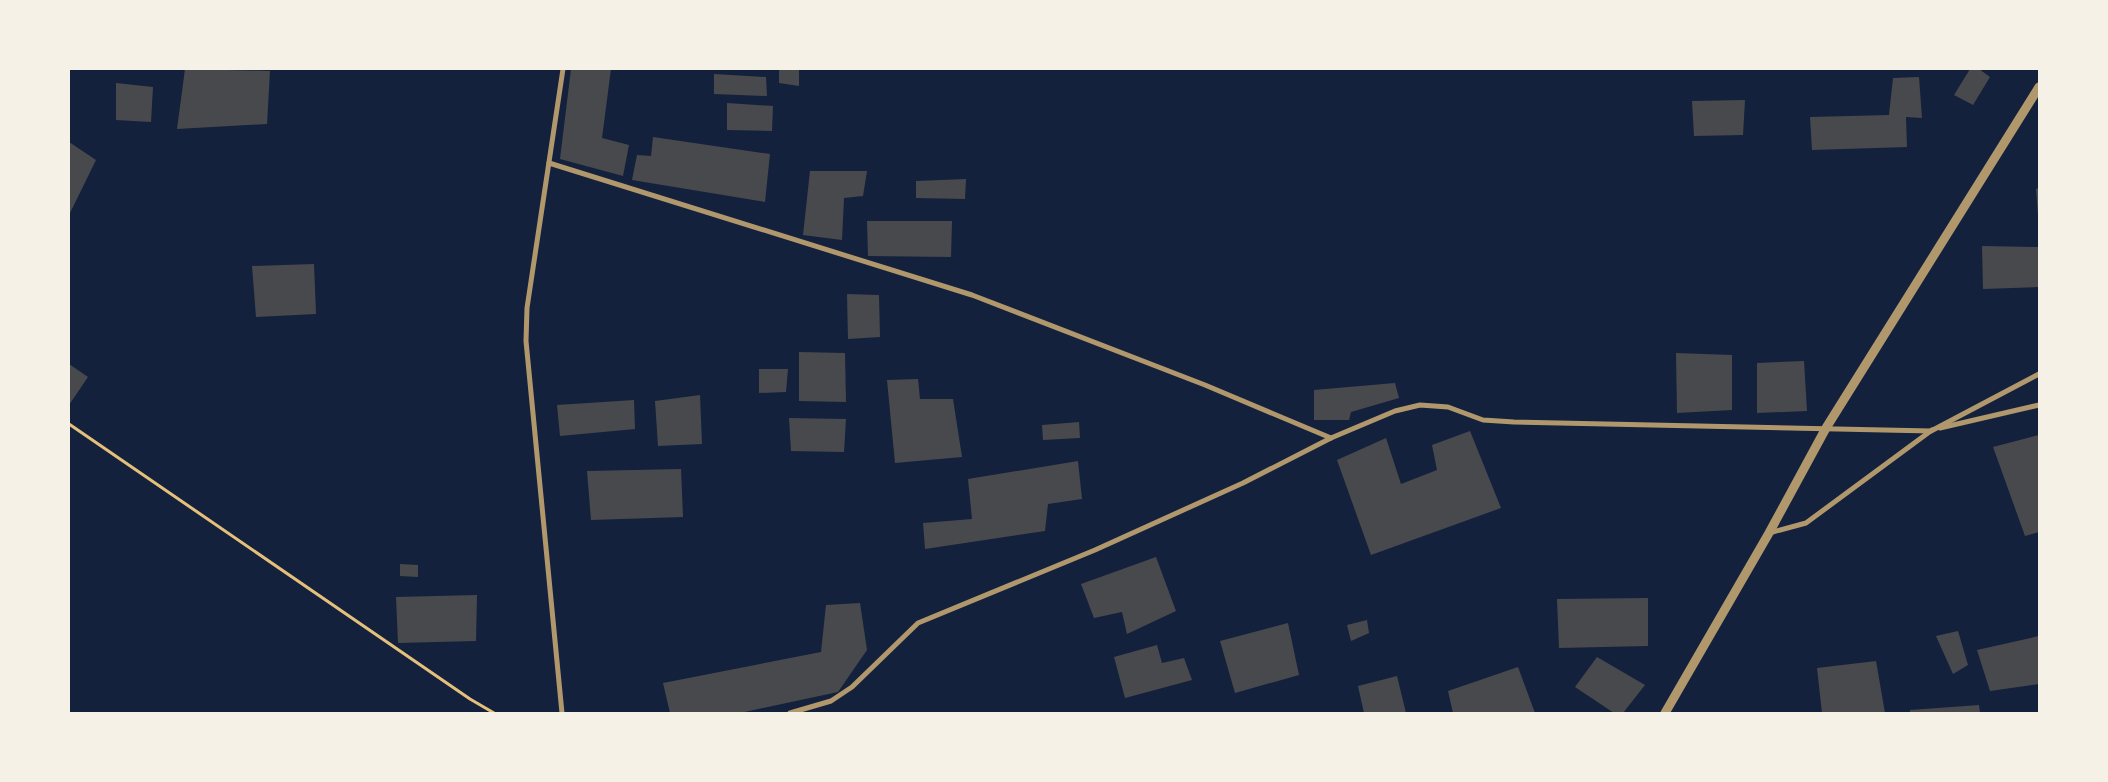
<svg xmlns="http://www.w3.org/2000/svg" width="2108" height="782" font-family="Rubik,sans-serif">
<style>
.building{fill:#48494c}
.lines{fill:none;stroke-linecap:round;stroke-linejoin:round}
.path{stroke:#e5c07b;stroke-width:3}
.minor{stroke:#b1986c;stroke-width:5}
.tertiary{stroke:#b1986c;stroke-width:9}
</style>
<rect width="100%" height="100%" fill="#14213d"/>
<g class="building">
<path d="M185,69L270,71L267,124L177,129Z"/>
<path d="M571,69H611L602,138L629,145L623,176L560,159Z"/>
<path d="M779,69H799V86L779,83Z"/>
<path d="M1970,69H1979L1990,77L1973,105L1954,95Z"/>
<path d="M714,74L766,77L767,96L714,94Z"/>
<path d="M1919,77L1922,118L1906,117L1907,147L1812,150L1810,117L1889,115L1893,78Z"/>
<path d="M116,83L153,87L151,122L116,120Z"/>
<path d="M1745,100L1743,135L1694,136L1692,101Z"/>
<path d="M727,103L773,106L772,131L727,130Z"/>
<path d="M653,137L770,154L765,202L632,180L637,155L651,156Z"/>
<path d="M69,142L96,160L69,215Z"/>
<path d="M810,171H867L863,196L844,198L842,240L803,235Z"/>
<path d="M966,179L965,199L916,198V181Z"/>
<path d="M2039,188V215H2038L2036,189Z"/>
<path d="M867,221H952L951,257L868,256Z"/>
<path d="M1982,246L2039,247V287L1983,289Z"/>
<path d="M314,264L316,314L256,317L252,266Z"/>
<path d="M847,294L879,295L880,337L848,339Z"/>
<path d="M799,352L845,353L846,402L799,401Z"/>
<path d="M1676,353L1732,355V410L1677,413Z"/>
<path d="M1804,361L1807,411L1757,413V363Z"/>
<path d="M69,364L88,377L69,405Z"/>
<path d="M759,369H788L786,392L759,393Z"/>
<path d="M918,379L920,399H953L962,457L895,463L887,380Z"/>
<path d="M1395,383L1399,398L1351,412L1349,420H1314V390Z"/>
<path d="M700,395L702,444L658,446L655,401Z"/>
<path d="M634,400L635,429L560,436L557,405Z"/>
<path d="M789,418L846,419L844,452L791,451Z"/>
<path d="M1079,422L1080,438L1043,440L1042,425Z"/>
<path d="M1470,431L1501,508L1371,555L1337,460L1386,438L1401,484L1437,470L1432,445Z"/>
<path d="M2039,435V532L2025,536L1993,447Z"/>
<path d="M1078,461L1082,499L1048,504L1045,531L925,549L923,523L972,519L968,479Z"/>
<path d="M681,469L683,517L591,520L587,471Z"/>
<path d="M1156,557L1176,611L1127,634L1122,612L1094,618L1081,584Z"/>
<path d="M400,564L418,565V577L400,576Z"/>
<path d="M477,595L476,641L398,643L396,597Z"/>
<path d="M1648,598V646L1559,648L1557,599Z"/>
<path d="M860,603L867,650L838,692L740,713H670L663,683L821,652L826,605Z"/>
<path d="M1367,620L1369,633L1351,641L1347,625Z"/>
<path d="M1288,623L1299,675L1235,693L1220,641Z"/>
<path d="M1958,631L1968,665L1953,674L1936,636Z"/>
<path d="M2039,636V684L1990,691L1977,650Z"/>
<path d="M1157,645L1162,663L1184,658L1192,680L1125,698L1114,657Z"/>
<path d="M1597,657L1645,685L1623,713H1614L1575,687Z"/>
<path d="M1876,661L1885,713H1822L1817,668Z"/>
<path d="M1518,667L1535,713H1453L1448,691Z"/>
<path d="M1397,676L1406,713H1364L1358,686Z"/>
<path d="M1979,705L1980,713H1910V710Z"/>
</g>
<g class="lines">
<path class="path" d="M69,424L470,699L494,713"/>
<g class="minor">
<path d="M549,163L972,295L1205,385L1331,438"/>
<path d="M1940,428L2039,405"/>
<path d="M1769,533L1806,523L1932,430"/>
<path d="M562,713L526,341L527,308L563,69"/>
<path d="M790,713L831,701L852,687L918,623L1095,550L1243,483L1331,438L1395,411L1420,405L1448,407L1483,420L1514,422L1931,431L2039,374"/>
</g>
<path class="tertiary" d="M1665,713L1769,533L1826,428L2039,87"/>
</g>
<rect width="2108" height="782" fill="none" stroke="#f6f1e7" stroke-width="140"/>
</svg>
